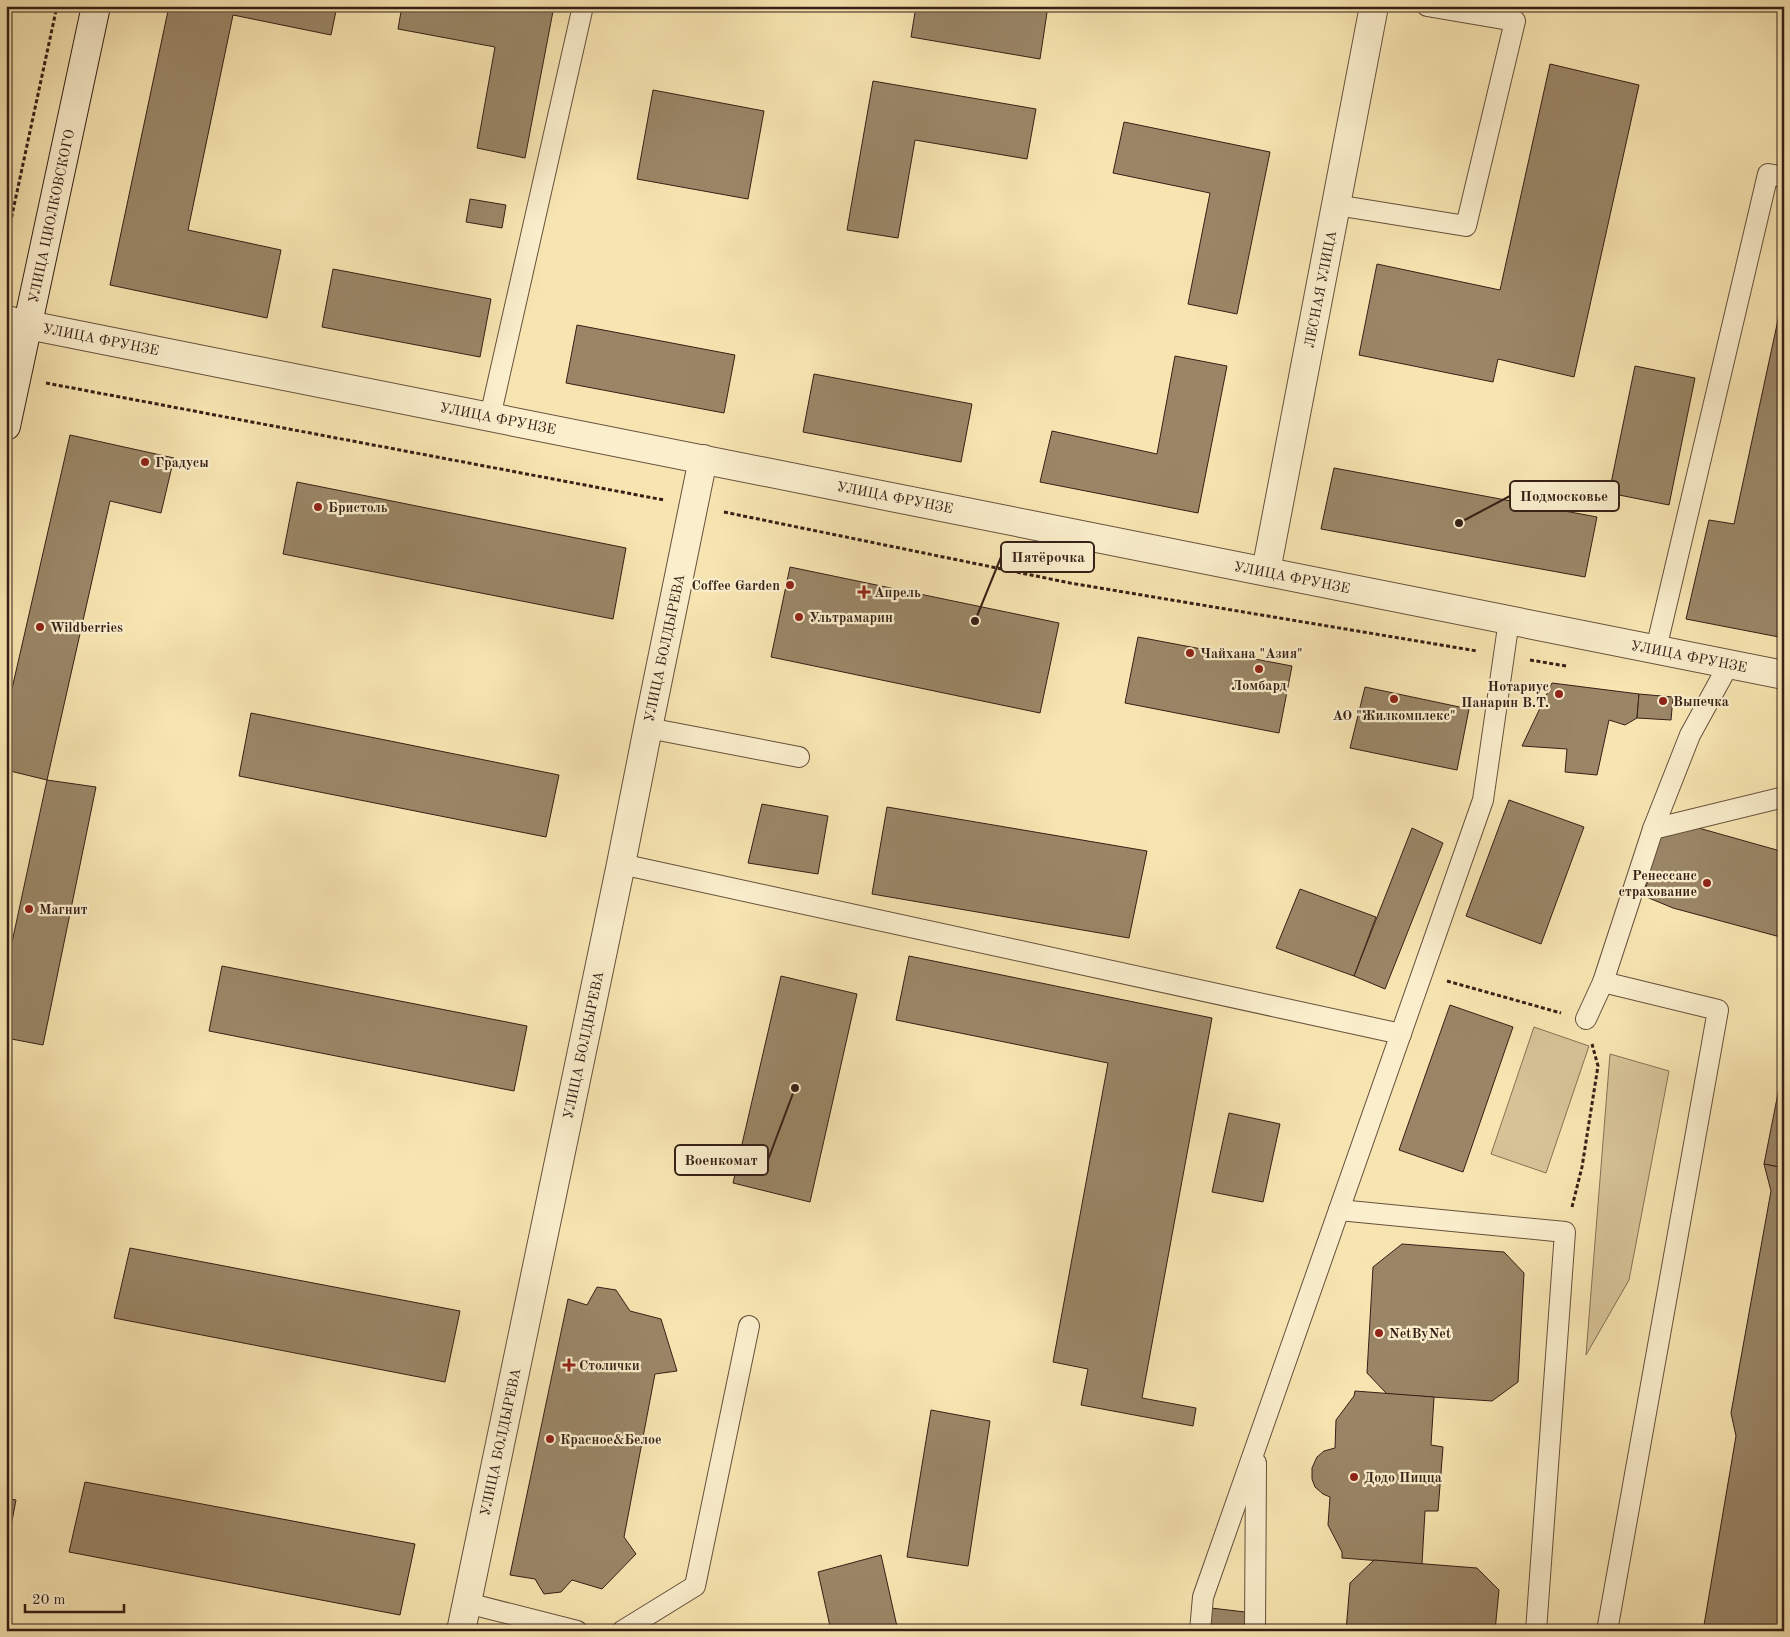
<svg xmlns="http://www.w3.org/2000/svg" width="1790" height="1637" font-family="'Old Standard TT',serif">
<style>
.green{fill:#d6c397;stroke:#867156}
.building{fill:#9a8667;stroke:#351f16}
.lines{fill:none;stroke-linecap:round;stroke-linejoin:round}
.service-casing{stroke:#66503d;stroke-width:22}
.minor-casing{stroke:#66503d;stroke-width:30}
.tertiary-casing{stroke:#66503d;stroke-width:30}
.secondary-casing{stroke:#351f16;stroke-width:30}
.path{stroke:#351f16;stroke-width:3;stroke-dasharray:4 2.5;stroke-linecap:butt}
.service{stroke:#faeecc;stroke-width:20}
.minor{stroke:#faeecc;stroke-width:28}
.tertiary{stroke:#faeecc;stroke-width:28}
.secondary{stroke:#faeecc;stroke-width:28}
.poi-dot{fill:#8f2418;stroke:#faeecc;stroke-width:2}
.labels{text-anchor:middle;stroke-width:4.5;stroke-linejoin:round;paint-order:stroke}
.street-label{font-size:14px;fill:#351f16;stroke:#faeecc}
.poi-label{font-size:14px;font-weight:bold;fill:#351f16;stroke:#faeecc;text-anchor:start}
.leader{fill:none;stroke:#351f16;stroke-width:2}
.callout-dot{fill:#351f16;stroke:#faeecc;stroke-width:2}
.callout{fill:#faeecc;stroke:#351f16;stroke-width:2}
.callout-label{font-size:15px;text-anchor:middle;font-weight:bold;fill:#351f16}
</style>
<rect width="100%" height="100%" fill="#f7e5b1"/>
<filter id="stains"><feTurbulence type="fractalNoise" baseFrequency=".004" numOctaves="4"/><feColorMatrix values="0 0 0 0 .2 0 0 0 0 .09 0 0 0 0 .02 0 0 0 .5 -.17"/></filter>
<radialGradient id="worn" r=".72"><stop offset=".6" stop-color="#630" stop-opacity="0"/><stop offset="1" stop-color="#630" stop-opacity=".3"/></radialGradient>
<g class="green">
<path d="M1534,1027L1589,1046L1546,1173L1491,1154Z"/>
<path d="M1610,1054L1669,1071L1629,1280L1586,1355Z"/>
</g>
<g class="building">
<path d="M169,6H337L331,35L233,15L188,230L281,250L267,318L110,285Z"/>
<path d="M402,6H554L525,158L477,148L495,47L398,29Z"/>
<path d="M916,6H1048L1040,59L911,37Z"/>
<path d="M1550,64L1639,85L1574,377L1498,359L1493,382L1359,355L1377,264L1500,290Z"/>
<path d="M873,81L1036,109L1027,159L915,140L898,238L847,230Z"/>
<path d="M653,90L764,111L748,199L637,179Z"/>
<path d="M1124,122L1270,152L1237,314L1188,304L1210,193L1113,173Z"/>
<path d="M470,199L506,205L502,228L466,222Z"/>
<path d="M333,269L491,299L480,357L322,327Z"/>
<path d="M1784,292V638L1686,619L1709,520L1734,524Z"/>
<path d="M577,325L735,355L724,413L566,383Z"/>
<path d="M1175,356L1227,366L1198,513L1040,482L1052,431L1157,454Z"/>
<path d="M1635,366L1695,378L1669,505L1609,493Z"/>
<path d="M814,374L972,404L961,462L803,432Z"/>
<path d="M70,435L174,458L161,513L110,501L47,780L6,770V715Z"/>
<path d="M1334,468L1597,517L1585,577L1321,529Z"/>
<path d="M297,482L626,548L613,619L283,554Z"/>
<path d="M790,567L1059,623L1040,713L771,657Z"/>
<path d="M1138,637L1292,666L1279,733L1125,703Z"/>
<path d="M1552,683L1639,694L1637,718L1625,725L1609,720L1597,775L1565,772L1567,749L1522,746Z"/>
<path d="M1365,687L1469,709L1457,770L1350,748Z"/>
<path d="M1639,694L1673,697L1671,720L1637,718Z"/>
<path d="M251,713L559,775L546,837L239,776Z"/>
<path d="M47,780L96,787L43,1045L6,1038V970Z"/>
<path d="M1509,800L1584,827L1541,944L1466,916Z"/>
<path d="M762,804L828,816L818,874L748,863Z"/>
<path d="M887,807L1147,851L1129,938L872,894Z"/>
<path d="M1695,827L1784,852V938L1673,908L1644,896L1659,832Z"/>
<path d="M1412,828L1443,843L1385,989L1354,976Z"/>
<path d="M1300,889L1376,917L1354,976L1276,948Z"/>
<path d="M909,956L1212,1018L1142,1398L1196,1408L1193,1426L1081,1405L1088,1369L1053,1362L1108,1063L896,1020Z"/>
<path d="M222,966L527,1026L514,1091L209,1031Z"/>
<path d="M781,976L857,994L810,1202L733,1183Z"/>
<path d="M1450,1005L1513,1027L1463,1172L1399,1150Z"/>
<path d="M1784,1063V1168L1764,1164Z"/>
<path d="M1229,1113L1280,1124L1263,1202L1212,1192Z"/>
<path d="M1764,1164L1784,1168V1625L1783,1631H1703L1736,1436L1731,1413L1771,1191Z"/>
<path d="M1402,1244L1504,1252L1524,1273L1518,1382L1492,1401L1387,1394L1367,1373L1373,1267Z"/>
<path d="M130,1248L460,1311L445,1382L114,1318Z"/>
<path d="M597,1287L616,1290L630,1311L661,1319L677,1371L655,1374L624,1537L636,1554L602,1589L572,1580L561,1592L544,1594L535,1579L510,1575L568,1299L587,1305Z"/>
<path d="M1355,1391L1434,1397L1431,1445L1443,1447L1438,1511H1425L1422,1564L1342,1558V1552L1328,1525L1330,1497L1323,1494L1315,1487L1312,1479V1468L1317,1457L1324,1451L1335,1448L1336,1420L1354,1396Z"/>
<path d="M931,1410L990,1421L968,1566L907,1557Z"/>
<path d="M85,1482L415,1544L400,1615L69,1552Z"/>
<path d="M6,1498L16,1500L6,1552Z"/>
<path d="M881,1555L898,1631H831L818,1572Z"/>
<path d="M1374,1560L1477,1568L1499,1590L1495,1631H1346L1350,1583Z"/>
<path d="M1211,1608L1245,1612L1244,1631H1210Z"/>
</g>
<g class="lines">
<defs>
<g id="service">
<path d="M1336,205L1466,226L1515,21L1427,6"/>
<path d="M490,417L583,6"/>
<path d="M1656,649L1768,174L1784,177"/>
<path d="M648,728L799,757"/>
<path d="M1653,829L1784,797"/>
<path d="M621,864L1401,1034"/>
<path d="M1586,1019L1603,982"/>
<path d="M1339,1210L1565,1232L1536,1631"/>
<path d="M467,1603L577,1631"/>
<path d="M622,1631L695,1586L749,1326"/>
<path d="M1200,1631L1203,1597L1483,800L1509,620"/>
<path d="M1255,1631L1256,1463"/>
<path d="M1607,1631L1718,1010L1603,982L1653,829L1690,735L1729,664"/>
</g>
<g id="minor">
<path d="M28,325L1784,675"/>
<path d="M1266,571L1374,6"/>
<path d="M461,1631L621,864L648,728L703,459"/>
</g>
<path id="tertiary" d="M6,320L28,325"/>
<path id="secondary" d="M6,426L96,6"/>
</defs>
<use href="#service" class="service-casing"/>
<use href="#minor" class="minor-casing"/>
<use href="#tertiary" class="tertiary-casing"/>
<use href="#secondary" class="secondary-casing"/>
<g class="path">
<path d="M6,243L57,6"/>
<path d="M46,383L664,500"/>
<path d="M724,512L1070,583L1477,651"/>
<path d="M1530,660L1566,666"/>
<path d="M1447,981L1561,1013"/>
<path d="M1572,1207L1582,1167L1598,1066L1592,1044"/>
</g>
<use href="#service" class="service"/>
<use href="#minor" class="minor"/>
<use href="#tertiary" class="tertiary"/>
<use href="#secondary" class="secondary"/>
</g>
<g class="poi-dot">
<circle cx="145" cy="462" r="5"/>
<circle cx="318" cy="507" r="5"/>
<circle cx="790" cy="585" r="5"/>
<path d="M861.5 584.5h5v5h5v5h-5v5h-5v-5h-5v-5h5z"/>
<circle cx="799" cy="617" r="5"/>
<circle cx="40" cy="627" r="5"/>
<circle cx="1190" cy="653" r="5"/>
<circle cx="1259" cy="669" r="5"/>
<circle cx="1559" cy="694" r="5"/>
<circle cx="1394" cy="699" r="5"/>
<circle cx="1663" cy="701" r="5"/>
<circle cx="1707" cy="883" r="5"/>
<circle cx="29" cy="909" r="5"/>
<circle cx="1379" cy="1333" r="5"/>
<path d="M566.5 1357.5h5v5h5v5h-5v5h-5v-5h-5v-5h5z"/>
<circle cx="550" cy="1439" r="5"/>
<circle cx="1354" cy="1477" r="5"/>
</g>
<g class="labels">
<g class="street-label">
<text transform="translate(51 216) rotate(-78)" y="5">УЛИЦА ЦИОЛКОВСКОГО</text>
<text transform="translate(1320 289) rotate(-79)" y="5">ЛЕСНАЯ УЛИЦА</text>
<text transform="translate(101 339) rotate(11)" y="5">УЛИЦА ФРУНЗЕ</text>
<text transform="translate(498 418) rotate(11)" y="5">УЛИЦА ФРУНЗЕ</text>
<text transform="translate(895 497) rotate(11)" y="5">УЛИЦА ФРУНЗЕ</text>
<text transform="translate(1292 577) rotate(11)" y="5">УЛИЦА ФРУНЗЕ</text>
<text transform="translate(664 648) rotate(-78)" y="5">УЛИЦА БОЛДЫРЕВА</text>
<text transform="translate(1689 656) rotate(11)" y="5">УЛИЦА ФРУНЗЕ</text>
<text transform="translate(583 1045) rotate(-78)" y="5">УЛИЦА БОЛДЫРЕВА</text>
<text transform="translate(500 1442) rotate(-78)" y="5">УЛИЦА БОЛДЫРЕВА</text>
</g>
<g class="poi-label">
<text x="155" y="467">Градусы</text>
<text x="328" y="512">Бристоль</text>
<text x="780" y="590" text-anchor="end">Coffee Garden</text>
<text x="874" y="597">Апрель</text>
<text x="809" y="622">Ультрамарин</text>
<text x="50" y="632">Wildberries</text>
<text x="1200" y="658">Чайхана "Азия"</text>
<text x="1259" y="690" text-anchor="middle">Ломбард</text>
<text x="1549" y="691" text-anchor="end">Нотариус<tspan x="1549" dy="16">Панарин В.Т.</tspan></text>
<text x="1673" y="706">Выпечка</text>
<text x="1394" y="720" text-anchor="middle">АО "Жилкомплекс"</text>
<text x="1697" y="880" text-anchor="end">Ренессанс<tspan x="1697" dy="16">страхование</tspan></text>
<text x="39" y="914">Магнит</text>
<text x="1389" y="1338">NetByNet</text>
<text x="579" y="1370">Столички</text>
<text x="560" y="1444">Красное&amp;Белое</text>
<text x="1364" y="1482">Додо Пицца</text>
</g>
</g>
<path class="leader" d="M1459 523L1510 496M975 621L1001 557M795 1088L768 1160"/>
<g class="callout-dot">
<circle cx="1459" cy="523" r="5"/>
<circle cx="975" cy="621" r="5"/>
<circle cx="795" cy="1088" r="5"/>
</g>
<g class="callout">
<rect x="1510" y="481" width="109" height="30" rx="5"/>
<rect x="1001" y="542" width="93" height="30" rx="5"/>
<rect x="675" y="1145" width="93" height="30" rx="5"/>
</g>
<g class="callout-label">
<text x="1564" y="501">Подмосковье</text>
<text x="1048" y="562">Пятёрочка</text>
<text x="721" y="1165">Военкомат</text>
</g>
<rect width="1790" height="1637" fill="none" stroke="#f7e5b1" stroke-width="25"/>
<rect x="8" y="8" width="1775" height="1622" fill="none" stroke="#351f16" stroke-width="2.5"/>
<rect x="12" y="12" width="1765" height="1612" fill="none" stroke="#351f16"/>
<path d="M25 1604v8h99v-8" fill="none" stroke="#351f16" stroke-width="2.5"/>
<text x="32" y="1604" font-size="15" fill="#351f16" stroke="#faeecc" stroke-width="4" paint-order="stroke">20 m</text>
<rect width="100%" height="100%" filter="url(#stains)"/>
<rect width="100%" height="100%" fill="url(#worn)"/>
</svg>
